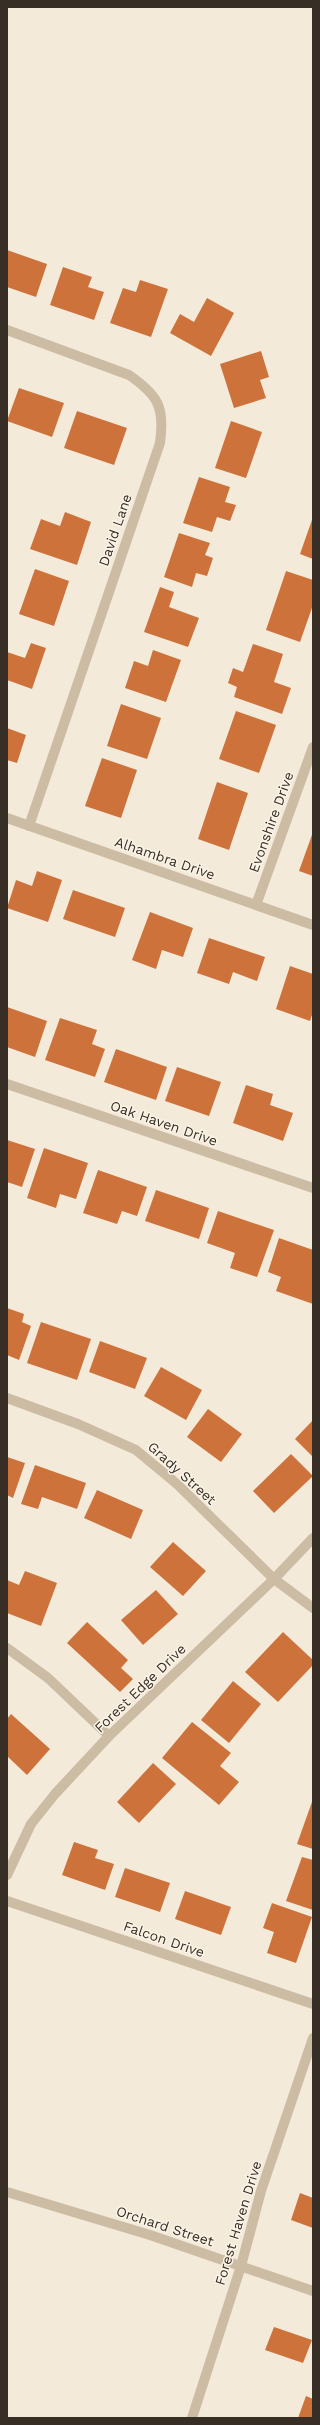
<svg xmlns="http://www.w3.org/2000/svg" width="320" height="2425" font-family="'Work Sans',sans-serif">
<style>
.building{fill:#ce723c}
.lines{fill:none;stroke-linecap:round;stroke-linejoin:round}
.minor{stroke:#ccbca4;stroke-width:10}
.labels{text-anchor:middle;stroke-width:3;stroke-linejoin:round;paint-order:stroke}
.street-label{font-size:14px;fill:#372e26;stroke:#fbf4e6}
</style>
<rect width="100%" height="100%" fill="#f3ead9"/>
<g class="building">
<path d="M7,250L47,264L36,297L7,287Z"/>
<path d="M63,267L92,277L88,287L104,292L94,320L50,305Z"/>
<path d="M140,280L168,289L151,337L110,323L123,288L136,292Z"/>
<path d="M207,298L234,313L211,356L170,333L180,314L194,322Z"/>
<path d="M261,351L269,377L260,380L266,398L234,408L220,364Z"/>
<path d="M19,388L64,403L52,437L7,421Z"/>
<path d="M77,411L127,428L114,465L64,448Z"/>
<path d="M231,421L262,432L246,478L215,468Z"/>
<path d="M199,477L230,487L225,502L236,505L230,521L217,517L212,532L183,523Z"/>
<path d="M65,512L91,522L77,565L30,549L41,519L60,526Z"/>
<path d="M313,517V559L300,554Z"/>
<path d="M179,533L210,543L205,555L213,558L207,576L196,573L192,587L164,577Z"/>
<path d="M35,569L69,581L54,626L19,614Z"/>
<path d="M286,571L313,580V605L300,642L266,630Z"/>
<path d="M160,587L174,592L169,607L199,618L188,647L144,632Z"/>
<path d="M31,643L46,648L32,689L7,680V652L25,658Z"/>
<path d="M253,644L283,654L274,682L291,688L282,714L234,697L237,687L228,683L233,668L243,672Z"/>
<path d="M153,650L181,660L166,702L125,688L134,661L148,666Z"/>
<path d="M121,704L161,718L147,759L107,746Z"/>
<path d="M236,711L276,725L259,773L219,759Z"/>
<path d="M7,728L26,735L17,763L7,760Z"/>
<path d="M102,758L137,770L121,818L85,806Z"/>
<path d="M217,782L248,793L229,850L198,839Z"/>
<path d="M313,832V876L299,871Z"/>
<path d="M37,871L62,880L48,922L7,908L16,880L32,886Z"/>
<path d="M73,890L125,908L115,937L63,919Z"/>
<path d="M150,912L193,928L183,957L162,950L156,969L132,960Z"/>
<path d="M209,938L265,957L257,981L233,972L229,984L197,973Z"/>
<path d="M290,966L313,974V1012L310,1021L276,1009Z"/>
<path d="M7,1007L47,1021L35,1057L7,1047Z"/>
<path d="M60,1018L97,1030L92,1044L105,1049L95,1077L45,1060Z"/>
<path d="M116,1049L167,1067L156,1100L104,1082Z"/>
<path d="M177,1067L221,1082L209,1116L165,1101Z"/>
<path d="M246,1085L273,1094L270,1105L293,1113L283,1141L233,1123Z"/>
<path d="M7,1140L35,1149L22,1187L7,1182Z"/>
<path d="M44,1148L88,1163L76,1199L60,1194L56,1208L27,1198Z"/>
<path d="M98,1170L147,1187L137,1216L122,1211L117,1224L83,1213Z"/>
<path d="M156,1190L209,1208L199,1239L145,1221Z"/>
<path d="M218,1211L274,1230L257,1277L230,1268L235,1253L207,1243Z"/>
<path d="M279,1238L313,1250V1304L276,1291L281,1277L268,1272Z"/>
<path d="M7,1308L24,1314L22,1322L31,1326L19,1360L7,1355Z"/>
<path d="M41,1322L91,1339L77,1380L27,1363Z"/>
<path d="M100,1341L147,1358L135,1389L89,1372Z"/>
<path d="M161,1367L202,1390L186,1420L144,1396Z"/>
<path d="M208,1409L242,1434L221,1462L187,1437Z"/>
<path d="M313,1420V1457L295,1439Z"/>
<path d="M291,1454L313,1476L274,1513L253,1491Z"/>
<path d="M7,1457L25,1463L13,1498L7,1495Z"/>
<path d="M35,1465L86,1483L77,1509L42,1497L38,1509L21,1504Z"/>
<path d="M97,1490L143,1510L131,1539L84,1518Z"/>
<path d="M173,1542L206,1571L183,1596L150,1567Z"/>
<path d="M25,1571L57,1583L41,1626L7,1613V1580L19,1585Z"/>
<path d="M156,1590L178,1614L143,1645L121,1620Z"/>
<path d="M87,1622L128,1660L121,1668L133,1679L120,1692L67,1643Z"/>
<path d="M283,1632L313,1660V1665L278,1702L245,1672Z"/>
<path d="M233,1681L261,1704L229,1743L201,1720Z"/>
<path d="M11,1714L50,1749L27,1775L7,1756V1719Z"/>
<path d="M192,1722L231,1753L220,1766L239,1782L219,1805L162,1758Z"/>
<path d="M153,1763L176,1784L139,1823L117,1802Z"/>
<path d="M313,1799V1849L297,1844Z"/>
<path d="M74,1842L98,1850L95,1858L114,1864L105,1890L62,1875Z"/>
<path d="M302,1857L313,1860V1910L286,1901Z"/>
<path d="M125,1868L170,1883L160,1912L115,1897Z"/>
<path d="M185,1891L231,1907L221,1935L175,1919Z"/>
<path d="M272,1903L312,1917L296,1963L267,1953L274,1932L263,1928Z"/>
<path d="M300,2193L313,2198V2228L291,2220Z"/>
<path d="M274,2327L312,2340L303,2363L265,2350Z"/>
<path d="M306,2396L313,2399V2418H298Z"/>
</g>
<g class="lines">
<g class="minor">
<path d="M7,330L129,375C158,395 165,407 160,443L29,826"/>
<path d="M7,818L313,925"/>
<path d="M256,905L313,747"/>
<path d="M7,1084L313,1188"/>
<path d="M7,1398L78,1424L136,1450L177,1484L274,1579L313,1608"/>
<path d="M7,1648L48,1678L109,1736"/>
<path d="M7,1875L31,1824L55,1794L109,1736L274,1579L313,1538"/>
<path d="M7,1901L313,2004"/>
<path d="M7,2192L150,2235L313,2291"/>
<path d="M192,2418L241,2266L261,2191L313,2038"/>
</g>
</g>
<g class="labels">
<g class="street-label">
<text transform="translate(115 530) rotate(-71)" y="5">David Lane</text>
<text transform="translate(271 822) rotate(-70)" y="5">Evonshire Drive</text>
<text transform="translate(165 858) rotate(19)" y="5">Alhambra Drive</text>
<text transform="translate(164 1123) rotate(19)" y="5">Oak Haven Drive</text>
<text transform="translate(182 1473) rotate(42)" y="5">Grady Street</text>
<text transform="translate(140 1688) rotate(-44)" y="5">Forest Edge Drive</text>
<text transform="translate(164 1939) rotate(19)" y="5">Falcon Drive</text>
<text transform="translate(238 2223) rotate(-73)" y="5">Forest Haven Drive</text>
<text transform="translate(165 2226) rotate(18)" y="5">Orchard Street</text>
</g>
</g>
<rect width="320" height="2425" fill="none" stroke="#372e26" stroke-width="16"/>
</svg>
